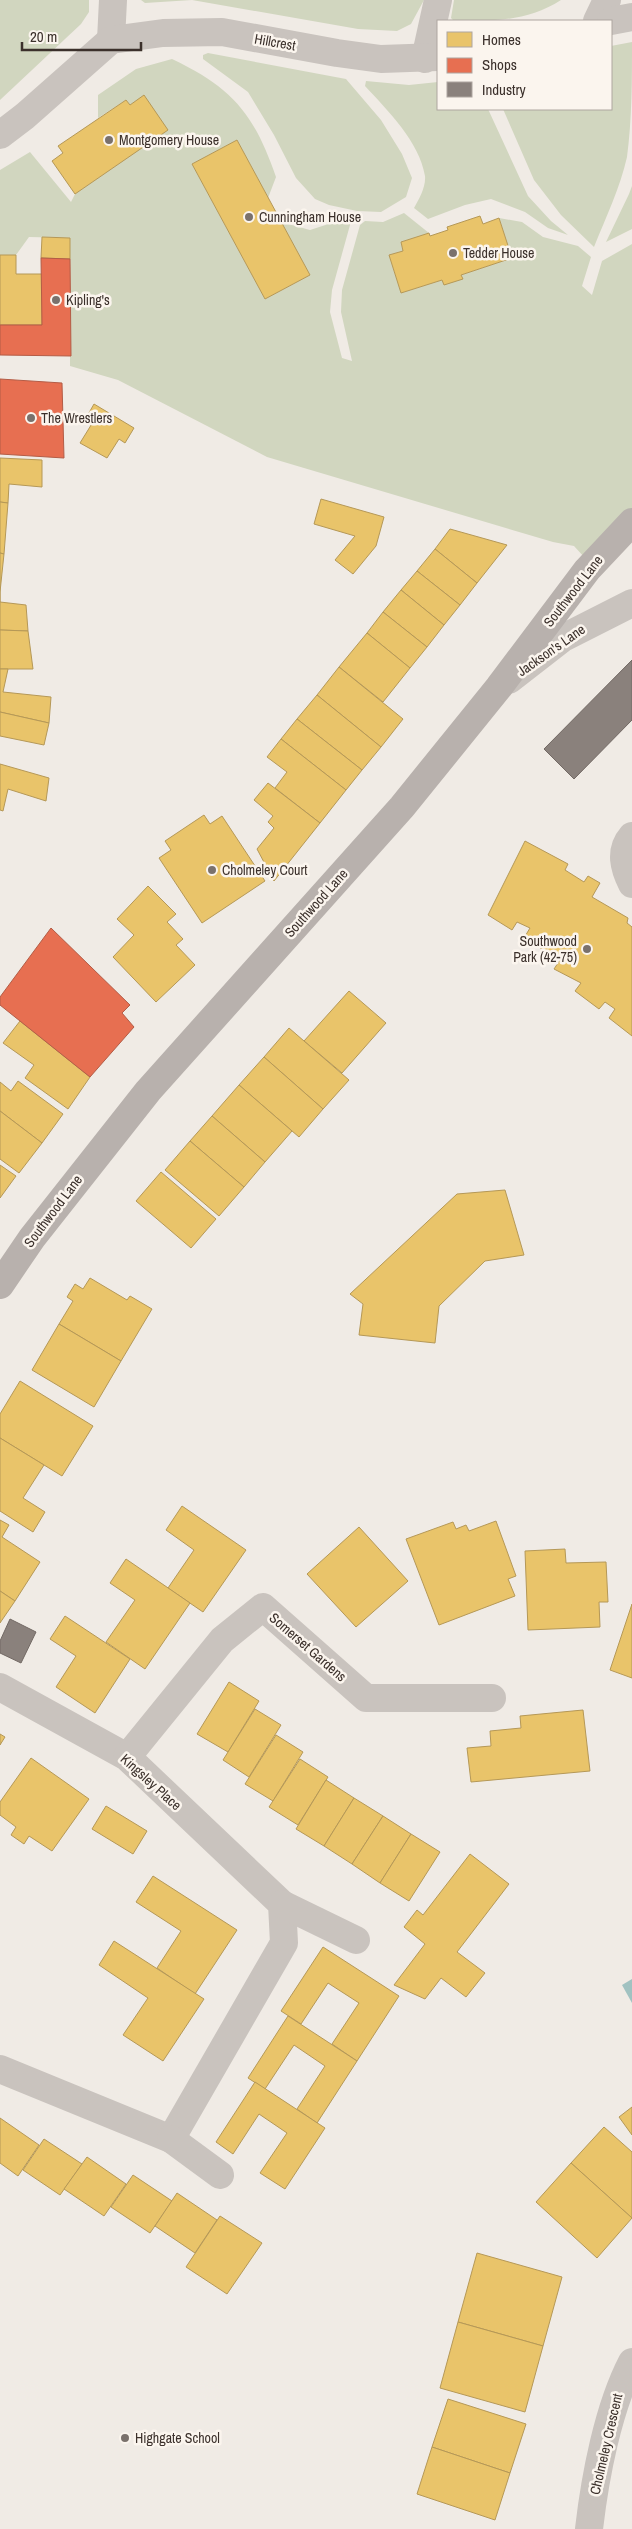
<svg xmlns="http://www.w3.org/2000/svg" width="632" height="2529" font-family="'Archivo Narrow',sans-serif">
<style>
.green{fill:#d1d6bf}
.water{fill:#a1c2c1}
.homes{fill:#e9c46a;stroke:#b59857}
.shops{fill:#e76f51;stroke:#b35c46}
.industry{fill:#8a817c;stroke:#726964}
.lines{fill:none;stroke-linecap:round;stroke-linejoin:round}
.minor{stroke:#c9c3be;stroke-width:28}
.major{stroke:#b8b1ad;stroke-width:28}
.poi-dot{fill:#7a716c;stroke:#fbf5ee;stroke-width:2}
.labels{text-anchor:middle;stroke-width:5;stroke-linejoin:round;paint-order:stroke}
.street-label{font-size:14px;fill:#3b302b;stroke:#fbf5ee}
.poi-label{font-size:14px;fill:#3b302b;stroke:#fbf5ee;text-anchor:start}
</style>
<rect width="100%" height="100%" fill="#f0ebe5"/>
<g class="green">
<path d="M0,0H89V12L81,24L0,100Z"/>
<path d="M141,0H424L411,24L397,31L358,29L192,0L145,3Z"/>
<path d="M454,0H561C527,22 492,21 454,21L451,18Z"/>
<path d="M632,42C632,79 632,120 627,157C620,188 606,217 594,247L561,215L534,180L503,109H611V46Z"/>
<path d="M208,53L346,79L381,120L402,154L412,178L406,197L381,212L357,211L329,205L315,199L296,178L274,135L248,92L203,59V55Z"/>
<path d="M172,59C233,88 254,114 276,177L268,198L237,140L192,164L265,299L310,275L281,222L310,230L344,219L349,221L350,225L332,290L330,312L342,358L352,361L341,312L342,290L360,225L365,221L383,222L404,213L429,233L401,242L403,251L389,255L401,293L442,280L462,278L461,275L512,258L499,218L522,222L543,237L578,246L591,257L582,286L592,295L602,261L632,244V508L585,558L574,546L553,542L267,457L118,380L70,366V238L29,237L16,255H0V170L30,152L71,202L75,194L167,130L144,96L130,105L126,100L98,118V95L136,69Z"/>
<path d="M366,81L409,85L438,82V109H488L528,196L551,221L568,235L548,228L525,212L491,199L465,205L428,219L414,208C419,199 426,187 425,176C419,141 388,111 365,86Z"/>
<path d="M632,186V229L606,242L629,194Z"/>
</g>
<path class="water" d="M632,1979V2003L622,1985Z"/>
<g class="homes">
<path d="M144,95L168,130L75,194L52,161L63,153L58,146L126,100L130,105Z"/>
<path d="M237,140L310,275L265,299L192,164Z"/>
<path d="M480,216L483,224L499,218L512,258L461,275L463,279L444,285L442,280L401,293L389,255L403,251L401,242L429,233L430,236L448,230L447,227Z"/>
<path d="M42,237L70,238V259L41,258Z"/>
<path d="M0,255H16V274H42V325H0Z"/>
<path d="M94,404L134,428L125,443L119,439L107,458L80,443L93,422L86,418Z"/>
<path d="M0,458L42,460V487L9,484L8,503L0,502Z"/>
<path d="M321,499L384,517L376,546L353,574L335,560L355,536L314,524Z"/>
<path d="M0,502L8,503L4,554L0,553Z"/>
<path d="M450,529L507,545L477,583L435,549Z"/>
<path d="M435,549L477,583L460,605L417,571Z"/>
<path d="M0,553L4,554L0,592Z"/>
<path d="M417,571L460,605L444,625L401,590Z"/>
<path d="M401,590L444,625L427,647L383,612Z"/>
<path d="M0,592V602L26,605L28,631L0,630Z"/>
<path d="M383,612L427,647L410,668L367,633Z"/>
<path d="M0,630L28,631L33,669H0Z"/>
<path d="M367,633L410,668L383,702L339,667Z"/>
<path d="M339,667L403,719L381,747L317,695Z"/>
<path d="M0,669H8L3,692L51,697L49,723L0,712Z"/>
<path d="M317,695L381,747L362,770L297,719Z"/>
<path d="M0,712L49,723L44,745L0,736Z"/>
<path d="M297,719L362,770L346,790L281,739Z"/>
<path d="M281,739L346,790L320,823L275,788L287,772L267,757Z"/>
<path d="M0,764L49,778L46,801L8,789L3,811L0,810Z"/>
<path d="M268,783L320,823L274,881L257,849L274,828L268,822L273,816L254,800Z"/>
<path d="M204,815L210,824L222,816L265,881L202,923L159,858L171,850L165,841Z"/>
<path d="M525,841L568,864L565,870L584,882L588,876L600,883L592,897L628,918L627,923L632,927V1036L609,1018L615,1009L605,1002L599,1009L575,991L581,983L554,969L560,960L524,938L530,928L517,922L512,930L488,915Z"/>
<path d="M148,886L176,914L167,922L183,939L176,945L195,965L156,1002L113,957L134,935L117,919Z"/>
<path d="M349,991L386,1023L342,1073L304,1041Z"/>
<path d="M20,1021L90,1077L68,1109L25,1078L34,1065L3,1043Z"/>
<path d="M289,1028L349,1080L323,1109L264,1057Z"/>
<path d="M264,1057L323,1109L299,1137L239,1085Z"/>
<path d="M18,1081L63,1114L42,1143L0,1111V1082L11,1091Z"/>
<path d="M239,1085L292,1131L265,1162L212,1116Z"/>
<path d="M0,1111L42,1143L19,1173L0,1159Z"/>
<path d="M212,1116L265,1162L244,1187L190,1141Z"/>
<path d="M190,1141L244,1187L219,1216L165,1170Z"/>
<path d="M0,1165L16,1176L0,1198Z"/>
<path d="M161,1172L216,1219L191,1248L136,1201Z"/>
<path d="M505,1190L524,1255L485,1261L439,1306L435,1343L359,1335L363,1304L350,1294L457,1194Z"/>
<path d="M90,1278L127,1300L130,1296L152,1309L121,1361L59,1324L73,1301L67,1297L75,1284L83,1289Z"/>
<path d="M59,1324L121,1361L94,1407L32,1370Z"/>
<path d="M20,1381L93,1426L62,1476L0,1438V1414Z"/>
<path d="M0,1438L44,1465L23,1498L45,1512L33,1532L0,1511Z"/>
<path d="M182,1506L246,1550L203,1612L168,1588L194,1550L166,1530Z"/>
<path d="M0,1520L9,1525L2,1537L40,1562L15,1601L0,1591Z"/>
<path d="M496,1521L516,1576L508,1579L515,1596L439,1625L406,1539L453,1522L456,1529L466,1525L469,1531Z"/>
<path d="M359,1527L408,1581L356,1627L307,1574Z"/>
<path d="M565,1549L566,1563L606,1562L608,1602H599L600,1627L528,1630L525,1551Z"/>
<path d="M126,1559L190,1603L145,1669L106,1642L135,1600L110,1583Z"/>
<path d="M0,1591L15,1601L0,1623Z"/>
<path d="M632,1604V1678L610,1670Z"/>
<path d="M65,1616L130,1659L95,1713L56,1687L76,1656L50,1639Z"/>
<path d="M229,1682L259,1701L228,1752L197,1734Z"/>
<path d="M255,1709L281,1725L249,1777L223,1760Z"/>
<path d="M583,1710L590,1771L471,1782L467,1748L491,1746L490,1731L521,1728L520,1716Z"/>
<path d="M0,1734L5,1737L0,1745Z"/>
<path d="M276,1735L303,1752L273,1801L245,1784Z"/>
<path d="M31,1758L89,1799L52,1851L29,1836L24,1844L11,1835L16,1827L0,1815V1802Z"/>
<path d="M300,1759L328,1777L298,1825L269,1807Z"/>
<path d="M326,1780L354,1798L324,1846L296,1829Z"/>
<path d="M354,1798L383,1816L352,1864L324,1846Z"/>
<path d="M106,1806L147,1831L133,1854L92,1829Z"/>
<path d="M383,1816L411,1834L380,1883L352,1864Z"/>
<path d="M411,1834L440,1852L409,1901L380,1883Z"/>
<path d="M470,1854L509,1884L457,1952L485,1973L466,1997L441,1978L425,1999L394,1985L425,1944L404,1927L417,1910L423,1915Z"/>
<path d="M153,1876L237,1930L195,1994L157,1968L181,1931L136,1902Z"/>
<path d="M114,1941L204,1999L163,2061L123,2035L148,1998L99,1965Z"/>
<path d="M323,1947L399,1996L357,2061L332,2044L359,2003L328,1983L301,2024L281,2011Z"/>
<path d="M288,2016L357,2061L317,2123L297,2109L325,2066L294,2045L265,2089L248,2078Z"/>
<path d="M255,2082L325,2128L285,2189L260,2173L287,2133L259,2114L233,2154L216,2142Z"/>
<path d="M632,2107V2135L619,2117Z"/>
<path d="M0,2118L39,2145L18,2176L0,2163Z"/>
<path d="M604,2127L632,2152V2218L571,2163Z"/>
<path d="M44,2139L82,2164L60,2195L23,2170Z"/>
<path d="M87,2157L126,2184L104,2216L64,2189Z"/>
<path d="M571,2163L632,2218L597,2258L536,2202Z"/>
<path d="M133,2175L172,2201L150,2233L111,2207Z"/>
<path d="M177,2193L217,2220L195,2253L155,2226Z"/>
<path d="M220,2216L262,2243L227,2294L186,2267Z"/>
<path d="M477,2253L562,2277L543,2346L458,2322Z"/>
<path d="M458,2322L543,2346L525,2412L440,2388Z"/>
<path d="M448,2399L526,2424L510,2473L432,2447Z"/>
<path d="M432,2447L510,2473L495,2520L417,2494Z"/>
</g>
<g class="shops">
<path d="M41,258L70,259L71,356L0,355V325H42Z"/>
<path d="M0,379L62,383L64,458L0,454Z"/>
<path d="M51,928L130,1005L122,1013L134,1027L90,1077L0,1005V997Z"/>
</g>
<g class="industry">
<path d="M632,660V720L574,779L544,749Z"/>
<path d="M10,1619L36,1632L21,1663L0,1653V1641Z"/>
</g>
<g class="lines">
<g class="minor">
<path d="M597,21L607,0"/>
<path d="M611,21L632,17"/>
<path d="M111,40L113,0"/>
<path d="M425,59L438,0"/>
<path d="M0,135L25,116L111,40L163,33L222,32L337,53L381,59L438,57"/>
<path d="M509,680L563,638L632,603"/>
<path d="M632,836C619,851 624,868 632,884"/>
<path d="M0,1687L127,1757L282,1904L284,1943L171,2139L0,2069"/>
<path d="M127,1757L222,1640L263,1607L366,1698H492"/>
<path d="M282,1904L356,1940"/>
<path d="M171,2139L220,2175"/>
<path d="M589,2529C595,2477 608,2408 632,2362"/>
</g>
<path class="major" d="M0,1285L32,1238L148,1091L402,807L499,687L587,570L632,522"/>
</g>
<g class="poi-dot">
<circle cx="109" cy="140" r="5"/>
<circle cx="249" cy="217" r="5"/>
<circle cx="453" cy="253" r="5"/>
<circle cx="56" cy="300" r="5"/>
<circle cx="31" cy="418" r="5"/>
<circle cx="212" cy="870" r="5"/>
<circle cx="587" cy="949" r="5"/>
<circle cx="125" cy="2438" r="5"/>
</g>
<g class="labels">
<g class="street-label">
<text transform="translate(275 42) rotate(10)" y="5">Hillcrest</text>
<text transform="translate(573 591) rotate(-52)" y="5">Southwood Lane</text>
<text transform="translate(551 650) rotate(-35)" y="5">Jackson's Lane</text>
<text transform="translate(316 903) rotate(-48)" y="5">Southwood Lane</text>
<text transform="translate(53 1211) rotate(-53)" y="5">Southwood Lane</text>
<text transform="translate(308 1647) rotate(41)" y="5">Somerset Gardens</text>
<text transform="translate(151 1782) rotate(42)" y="5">Kingsley Place</text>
<text transform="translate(606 2444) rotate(-77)" y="5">Cholmeley Crescent</text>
</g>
<g class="poi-label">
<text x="119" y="145">Montgomery House</text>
<text x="259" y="222">Cunningham House</text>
<text x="463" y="258">Tedder House</text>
<text x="66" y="305">Kipling's</text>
<text x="41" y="423">The Wrestlers</text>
<text x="222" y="875">Cholmeley Court</text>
<text x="577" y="946" text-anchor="end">Southwood<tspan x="577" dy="16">Park (42-75)</tspan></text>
<text x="135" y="2443">Highgate School</text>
</g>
</g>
<rect x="437" y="20" width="175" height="90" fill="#fbf5ee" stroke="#aea6a0"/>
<rect x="447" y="32" width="25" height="15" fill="#e9c46a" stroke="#aea6a0"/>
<text x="482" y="45" font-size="15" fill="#3b302b">Homes</text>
<rect x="447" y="58" width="25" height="15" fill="#e76f51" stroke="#aea6a0"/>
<text x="482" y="70" font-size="15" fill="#3b302b">Shops</text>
<rect x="447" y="82" width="25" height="15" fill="#8a817c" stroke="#aea6a0"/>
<text x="482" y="95" font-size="15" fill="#3b302b">Industry</text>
<path d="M22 42v8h119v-8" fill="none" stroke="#3b302b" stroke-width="2.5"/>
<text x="30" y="42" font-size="15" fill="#3b302b" stroke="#fbf5ee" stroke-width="4" paint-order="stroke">20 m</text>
</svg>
